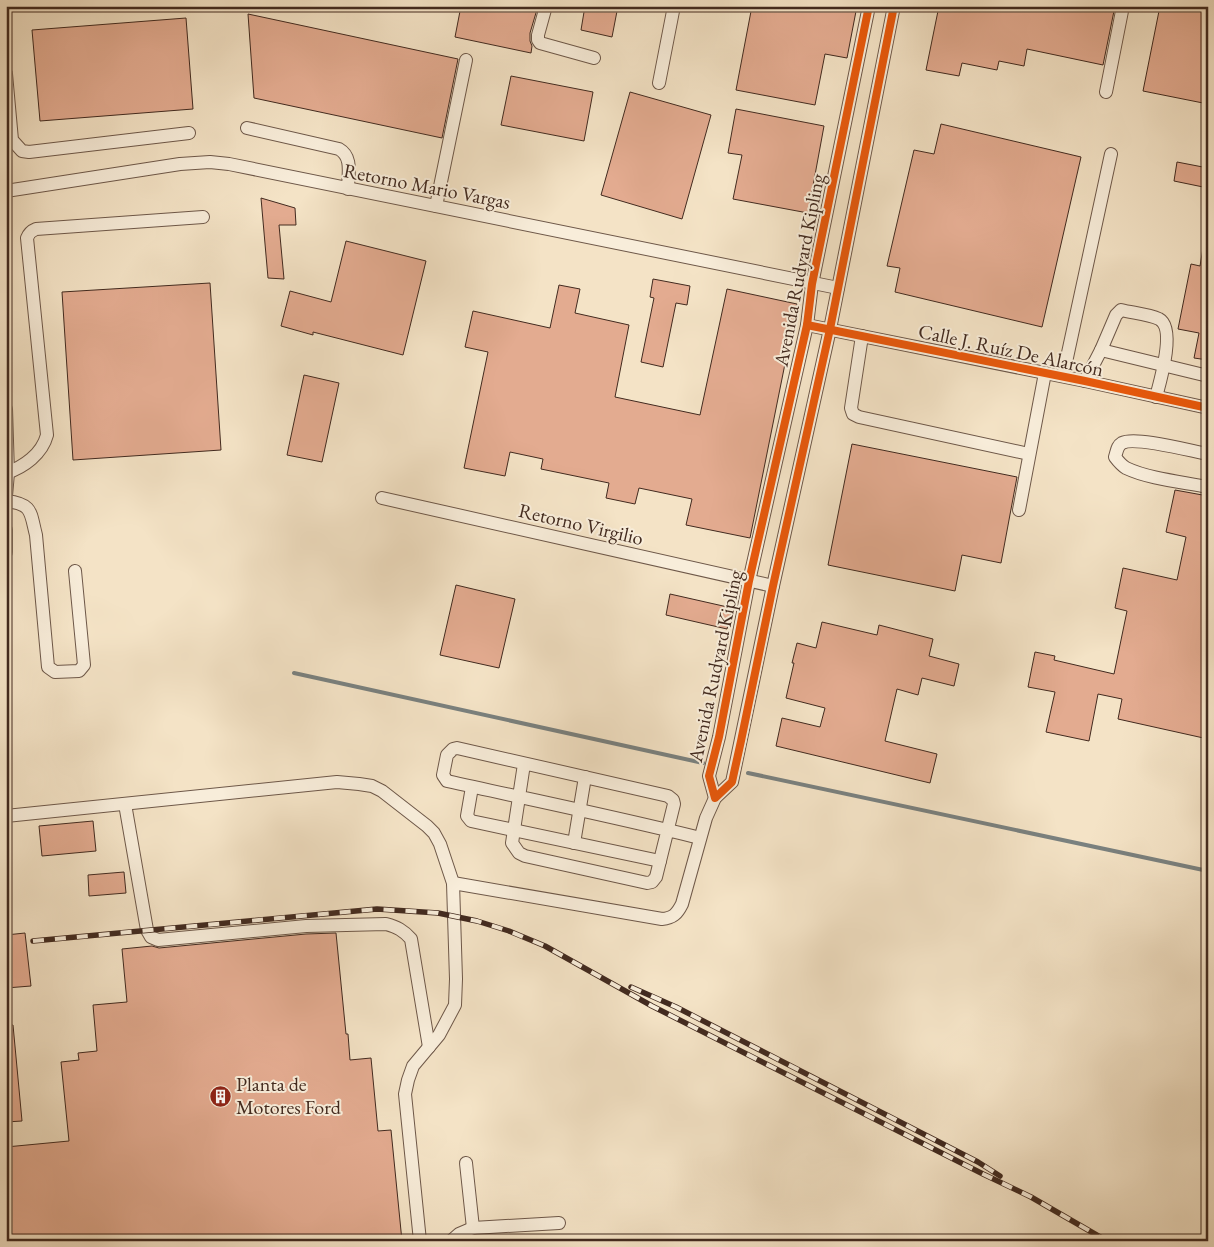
<svg xmlns="http://www.w3.org/2000/svg" width="1214" height="1247" font-family="'EB Garamond',serif">
<style>
.lines{fill:none;stroke-linecap:round;stroke-linejoin:round}
.stream{stroke:#7a817f;stroke-width:4}
.building{fill:#e3ab90;stroke:#422a1f}
.minor-casing{stroke:#6e5849;stroke-width:14}
.minor{stroke:#f8edda;stroke-width:12}
.rail-casing{stroke:#422a1f;stroke-width:5.5}
.rail{stroke:#f8edda;stroke-width:4;stroke-dasharray:11;stroke-linecap:butt}
.cycleway-casing{stroke:#f8edda;stroke-width:11}
.cycleway{stroke:#e8590c;stroke-width:8}
.labels{text-anchor:middle;stroke-width:4;stroke-linejoin:round;paint-order:stroke}
.street-label{font-size:20px;fill:#422a1f;stroke:#f8edda}
.poi-label{font-size:20px;fill:#422a1f;stroke:#f8edda;text-anchor:start}
</style>
<rect width="100%" height="100%" fill="#f4e3c6"/>
<filter id="stains"><feTurbulence type="fractalNoise" baseFrequency=".004" numOctaves="4"/><feColorMatrix values="0 0 0 0 .2 0 0 0 0 .09 0 0 0 0 .02 0 0 0 .5 -.17"/></filter>
<radialGradient id="worn" r=".72"><stop offset=".6" stop-color="#630" stop-opacity="0"/><stop offset="1" stop-color="#630" stop-opacity=".3"/></radialGradient>
<g class="lines">
<g class="stream">
<path d="M294,673L703,763"/>
<path d="M748,773L1208,871"/>
</g>
</g>
<g class="building">
<path d="M461,6H538L530,33V41L532,46L531,53L455,37Z"/>
<path d="M585,6H618L612,37L581,30Z"/>
<path d="M752,6H857L847,58L825,54L815,105L736,90Z"/>
<path d="M939,6H1115L1103,65L1027,49L1024,66L999,61L997,70L962,63L959,76L926,70Z"/>
<path d="M1160,6H1208V104L1143,91Z"/>
<path d="M248,14L458,59L442,138L254,98Z"/>
<path d="M186,18L193,109L40,121L32,30Z"/>
<path d="M511,76L593,92L584,141L501,125Z"/>
<path d="M630,92L711,115L682,219L601,195Z"/>
<path d="M736,109L824,126L808,213L733,199L742,155L728,153Z"/>
<path d="M941,124L1081,157L1042,327L895,292L900,268L887,266L914,150L934,154Z"/>
<path d="M1177,162L1208,168V188L1174,181Z"/>
<path d="M261,198L295,208L296,225H279L284,279L268,278Z"/>
<path d="M346,241L426,261L403,355L313,332V335L281,326L290,291L331,302Z"/>
<path d="M1203,248L1208,249V360L1194,358L1199,333L1178,329L1191,264L1200,266Z"/>
<path d="M653,279L690,286L687,305L676,303L663,367L641,362L654,298L650,297Z"/>
<path d="M210,283L221,450L73,460L62,292Z"/>
<path d="M559,285L580,289L575,313L629,325L615,397L700,415L727,289L797,304L750,538L686,525L692,499L639,488L635,504L606,498L609,483L541,469L543,459L510,452L505,476L464,468L488,352L465,347L473,311L550,328Z"/>
<path d="M304,375L339,383L322,462L287,455Z"/>
<path d="M852,444L1017,477L1001,563L962,555L955,591L828,565Z"/>
<path d="M1175,490L1208,496V739L1118,719L1122,699L1098,694L1089,741L1046,732L1055,692L1028,687L1035,652L1055,656L1054,660L1114,674L1127,611L1115,608L1123,568L1177,580L1186,537L1166,532Z"/>
<path d="M456,585L515,599L499,668L440,655Z"/>
<path d="M670,594L732,608L727,629L666,615Z"/>
<path d="M822,622L877,635L879,625L933,639L929,656L959,664L954,686L922,678L918,695L897,689L885,741L937,754L930,783L776,746L782,718L820,727L825,708L786,698L794,663H792L797,643L816,648Z"/>
<path d="M93,821L96,851L42,856L39,826Z"/>
<path d="M124,872L126,893L89,896L88,875Z"/>
<path d="M25,933L31,986L6,988V935Z"/>
<path d="M336,933L346,1034H348L350,1060L371,1058L378,1131L391,1130L402,1241H6V1147L69,1141L61,1062L79,1060L78,1053L97,1051L93,1005L127,1002L122,949L152,946L159,948L306,934Z"/>
<path d="M6,1025H13L22,1121L6,1122Z"/>
</g>
<g class="lines">
<defs>
<g id="minor">
<path d="M546,6L538,35V40L540,43L594,58"/>
<path d="M6,74L12,140L22,151L29,152L189,133"/>
<path d="M659,83L674,6"/>
<path d="M1106,92L1123,6"/>
<path d="M247,128L339,149C353,157 348,174 348,189"/>
<path d="M6,191L180,164L210,162L229,164L838,288"/>
<path d="M436,206L466,60"/>
<path d="M807,325L1085,381L1208,408"/>
<path d="M862,336L851,408L853,414L859,417L1029,454"/>
<path d="M1101,350L1208,376"/>
<path d="M1063,376L1111,154"/>
<path d="M1085,381L1101,350L1116,315L1121,310C1133,313 1148,314 1159,319C1176,328 1160,382 1156,397"/>
<path d="M6,409L8,473L6,496"/>
<path d="M1208,454C1191,451 1135,436 1122,443C1117,446 1117,451 1115,457C1118,461 1121,465 1126,468C1149,479 1183,482 1208,487"/>
<path d="M6,473C24,467 42,454 47,435L27,238C29,233 31,231 36,229L203,217"/>
<path d="M382,498L773,586"/>
<path d="M6,501C33,504 30,512 36,535L48,667L55,672L79,671L84,665L75,571"/>
<path d="M1019,510L1045,373"/>
<path d="M6,530V552"/>
<path d="M524,764L512,843L519,853L525,856L647,883L652,882L656,877L674,804L673,800L668,796L457,748L453,749L447,755L443,775L447,781C532,800 616,817 700,838"/>
<path d="M472,787L467,816L471,821L660,861"/>
<path d="M715,798L709,776L719,737L749,581L807,325L812,284L869,6"/>
<path d="M125,804L147,930L151,937L158,940L306,926L386,924C397,927 403,930 411,939L429,1047"/>
<path d="M6,816L337,782L359,784L372,786L382,791L427,826L434,833L440,844L453,883L456,979L455,1005L439,1035L413,1066L408,1080L405,1094L420,1241"/>
<path d="M574,843L585,777"/>
<path d="M453,883L662,919C673,918 677,914 682,904L706,818L715,798L732,782L773,586L830,329L894,6"/>
<path d="M466,1163L473,1228"/>
<path d="M451,1241L459,1234L473,1228L559,1223"/>
</g>
</defs>
<use href="#minor" class="minor-casing"/>
<use href="#minor" class="minor"/>
<defs>
<g id="rail">
<path d="M33,941L377,909L438,913L477,921L509,931L545,946L652,1006L983,1174L1031,1197L1107,1241"/>
<path d="M631,987L676,1007L978,1162L1000,1176"/>
</g>
</defs>
<use href="#rail" class="rail-casing"/>
<use href="#rail" class="rail"/>
<defs>
<g id="cycleway">
<path d="M869,6L812,284L807,325L749,581L719,737L709,776L715,798L732,782L741,741L773,586L830,329L894,6"/>
<path d="M807,325L1085,381L1208,408"/>
</g>
</defs>
<use href="#cycleway" class="cycleway-casing"/>
<use href="#cycleway" class="cycleway"/>
</g>
<defs>
<symbol id="building-disc" viewBox="-11 -11 22 22"><circle r="9.5" fill="#8f2418" stroke="#f8edda"/><path d="M-4-6H4V6H1V3H-1V6H-4ZM-2.5-4.3h1.7v1.8h-1.7ZM.8-4.3h1.7v1.8H.8ZM-2.5-1h1.7V.8h-1.7ZM.8-1h1.7V.8H.8Z" fill="#fff"/></symbol>
</defs>
<g fill-rule="evenodd">
<use href="#building-disc" x="208" y="1084" width="25" height="25"/>
</g>
<g class="labels">
<g class="street-label">
<text transform="translate(427 186) rotate(11)" y="7">Retorno Mario Vargas</text>
<text transform="translate(799 270) rotate(-79)" y="7">Avenida Rudyard Kipling</text>
<text transform="translate(1011 350) rotate(12)" y="7">Calle J. Ruíz De Alarcón</text>
<text transform="translate(581 524) rotate(13)" y="7">Retorno Virgilio</text>
<text transform="translate(715 666) rotate(-78)" y="7">Avenida Rudyard Kipling</text>
</g>
<g class="poi-label">
<text x="236" y="1091">Planta de<tspan x="236" dy="23">Motores Ford</tspan></text>
</g>
</g>
<rect width="1214" height="1247" fill="none" stroke="#f4e3c6" stroke-width="25"/>
<rect x="8" y="8" width="1199" height="1232" fill="none" stroke="#422a1f" stroke-width="2.5"/>
<rect x="12" y="12" width="1189" height="1222" fill="none" stroke="#422a1f"/>
<rect width="100%" height="100%" filter="url(#stains)"/>
<rect width="100%" height="100%" fill="url(#worn)"/>
</svg>
